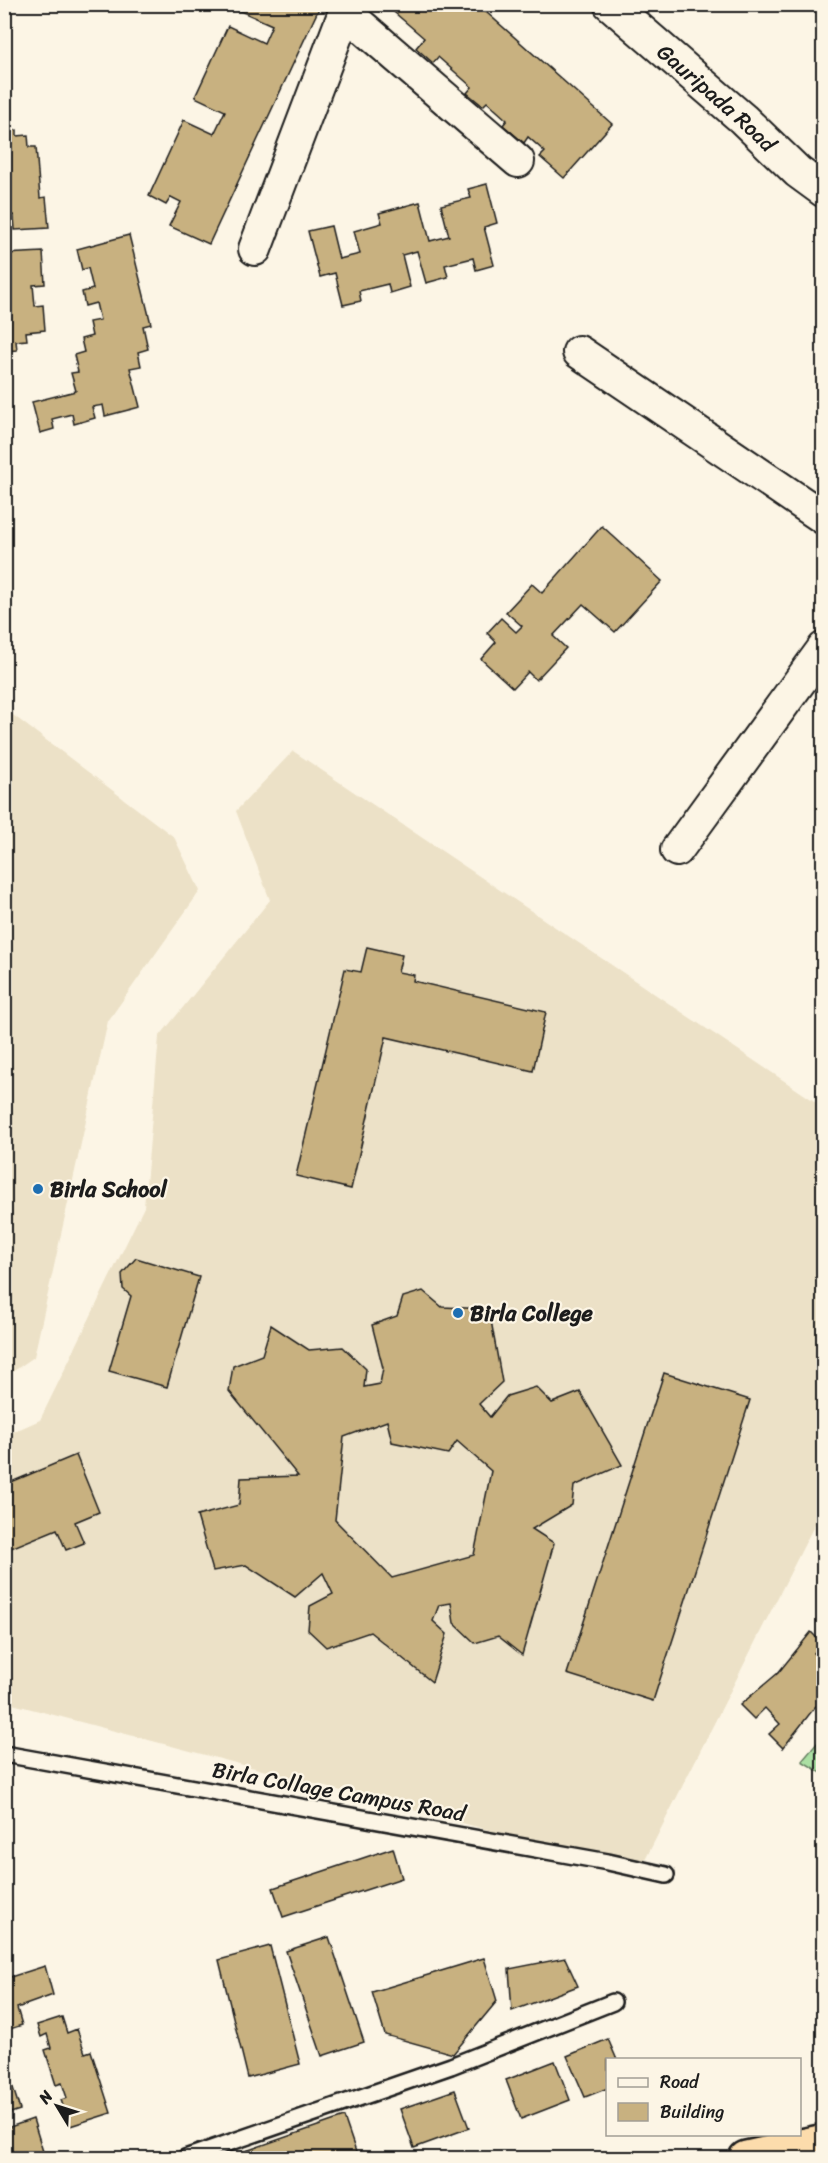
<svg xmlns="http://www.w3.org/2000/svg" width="828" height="2163" font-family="Sriracha,sans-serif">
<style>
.built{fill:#ece1c7}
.green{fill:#abe0a3;stroke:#647e60;stroke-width:1.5}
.building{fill:#c8b180;stroke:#1c1c1c;stroke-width:1.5;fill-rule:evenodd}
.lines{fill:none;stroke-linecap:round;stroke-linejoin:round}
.lane-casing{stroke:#1c1c1c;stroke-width:20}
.street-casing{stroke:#1c1c1c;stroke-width:36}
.highway-casing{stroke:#1c1c1c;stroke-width:38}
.lane{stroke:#fcf5e5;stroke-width:15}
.street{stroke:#fcf5e5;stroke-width:32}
.highway{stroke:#fcdcac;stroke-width:33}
.poi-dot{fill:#1f6fb2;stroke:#fcf5e5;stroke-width:2}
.labels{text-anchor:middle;stroke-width:4.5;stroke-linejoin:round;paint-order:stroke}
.street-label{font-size:22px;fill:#1c1c1c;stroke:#fcf5e5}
.poi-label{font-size:22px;font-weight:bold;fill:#1c1c1c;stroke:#fcf5e5;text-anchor:start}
</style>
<rect width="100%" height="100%" fill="#fcf5e5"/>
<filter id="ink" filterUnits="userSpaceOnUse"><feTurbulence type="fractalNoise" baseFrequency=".0167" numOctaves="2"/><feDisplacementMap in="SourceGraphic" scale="12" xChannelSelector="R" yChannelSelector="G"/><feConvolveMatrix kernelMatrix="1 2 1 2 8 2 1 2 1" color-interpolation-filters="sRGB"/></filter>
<g filter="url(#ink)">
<g class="built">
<path d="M5,709L174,837L200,891L108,1021L34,1357L5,1377Z"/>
<path d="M293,751L823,1107V1508L640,1870L5,1702L4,1436L40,1420L144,1207L159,1037L270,900L236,811Z"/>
</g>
<path class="green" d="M823,1736V1774L802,1761Z"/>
<g class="building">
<path d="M238,4H321L209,244L169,226L181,202L171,197L166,205L149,196L184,120L214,134L225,111L195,97L228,26L264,43L272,25L236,9Z"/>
<path d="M391,4H477L612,124L564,178L540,157L545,152L528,137L524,143L503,125L507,120L487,102L483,106L467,93L472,87L438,57L433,63L416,48L424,38L388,7Z"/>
<path d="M7,123V131L17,130V136L28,135L29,147H36L40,198L46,197L49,228L15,230L14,215L4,216V124Z"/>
<path d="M487,184L497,223L484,227L494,265L476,270L473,258L445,265L448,277L426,283L417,251L402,255L410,287L390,293L388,284L359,291L361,301L343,305L335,273L320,277L308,231L331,226L339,259L360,254L354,231L382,223L379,213L420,202L430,241L449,236L441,205L471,198L468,189Z"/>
<path d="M129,235L151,324L143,326L148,349L138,352L141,366L130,368L140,407L105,416L103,405L92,407L95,418L74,424L72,414L52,419L54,429L40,433L32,402L76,391L71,373L78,372L74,355L84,352L81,339L92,336L89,322L100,320L96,303L85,306L82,292L93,289L88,268L82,270L77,249Z"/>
<path d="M43,252L45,284L33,285L35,306L43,305L45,330L26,332L27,340L16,341L17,350L4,351V254Z"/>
<path d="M602,526L662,581L615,632L583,604L553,636L566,648L536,680L528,672L513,688L481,659L496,642L487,633L501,618L516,632L522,626L506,612L532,584L542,593Z"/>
<path d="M367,947L402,955L398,972L414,975L413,981L546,1012L533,1071L386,1037L351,1189L296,1176L345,969L361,972Z"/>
<path d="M136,1258L199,1277L167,1387L109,1371L131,1296L123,1289L122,1274Z"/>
<path d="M423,1291L442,1307L489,1309L502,1382L479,1404L490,1417L507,1396L536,1387L552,1403L580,1392L622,1465L574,1486L572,1505L532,1529L554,1543L522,1655L498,1636L475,1643L454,1623L451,1603L439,1605L433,1621L447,1634L432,1682L370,1632L326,1647L308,1630L310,1606L333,1594L323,1573L295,1597L246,1565L213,1571L197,1516L239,1505L241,1478L298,1476L229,1391L233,1366L262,1355L271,1325L309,1350L343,1347L366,1369L364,1387L380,1384L383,1368L372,1325L397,1316L403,1297ZM387,1421L392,1442L448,1454L457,1441L491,1471L474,1555L392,1578L335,1520L344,1437Z"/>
<path d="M664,1373L750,1400L653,1701L567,1674Z"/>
<path d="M76,1455L99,1512L75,1522L84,1543L66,1550L57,1529L4,1551V1485Z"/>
<path d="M811,1632L823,1644L814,1653L824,1661V1700L815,1707L783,1748L769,1734L780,1724L765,1708L754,1719L740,1705L778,1673Z"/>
<path d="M393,1848L402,1878L283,1917L273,1888Z"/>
<path d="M329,1937L364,2042L322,2056L286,1951Z"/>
<path d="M270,1946L300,2064L248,2078L219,1960Z"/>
<path d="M484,1958L497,2001L453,2054L385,2035L372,1992Z"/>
<path d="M565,1958L578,1986L512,2011L509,1969Z"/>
<path d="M45,1966L53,1995L17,2008L22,2025L4,2031V1979Z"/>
<path d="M62,2017L67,2033L77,2029L85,2053L91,2051L111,2113L70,2126L61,2100L67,2098L62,2083L56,2085L45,2050L51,2048L47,2034L41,2037L37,2025Z"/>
<path d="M608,2039L617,2060H608V2088L585,2097L567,2056Z"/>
<path d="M4,2059L20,2110L4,2115Z"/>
<path d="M555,2061L570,2100L521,2119L506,2080Z"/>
<path d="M455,2090L469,2128L414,2148L400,2109Z"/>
<path d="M344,2117L358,2158H235L234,2155Z"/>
<path d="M33,2119L45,2158H4V2129Z"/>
</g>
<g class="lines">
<defs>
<g id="lane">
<path d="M4,1754L608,1862L666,1875"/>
<path d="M185,2158L451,2066L613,2002"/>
</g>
<g id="street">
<path id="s1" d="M610,4L743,119L798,172L824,191"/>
<path d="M345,12L518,161"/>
<path d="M255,249L348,4"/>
<path d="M579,352L824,518"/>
<path d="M677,850L824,648"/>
</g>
<path id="highway" d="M746,2158L824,2141"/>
</defs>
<use href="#lane" class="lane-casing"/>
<use href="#street" class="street-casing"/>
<use href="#highway" class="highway-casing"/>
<use href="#lane" class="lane"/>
<use href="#street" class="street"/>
<use href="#highway" class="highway"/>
</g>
</g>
<g class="poi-dot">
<circle cx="38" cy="1189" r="6"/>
<circle cx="458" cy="1313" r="6"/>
</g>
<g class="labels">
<g class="street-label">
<text dy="8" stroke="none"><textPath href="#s1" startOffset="142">Gauripada Road</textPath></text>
<text transform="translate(339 1791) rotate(10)" y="8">Birla Collage Campus Road</text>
</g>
<g class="poi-label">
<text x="50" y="1197">Birla School</text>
<text x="470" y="1321">Birla College</text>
</g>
</g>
<rect width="828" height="2163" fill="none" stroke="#fcf5e5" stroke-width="24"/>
<rect x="12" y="12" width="804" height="2139" fill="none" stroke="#1c1c1c" stroke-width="2" filter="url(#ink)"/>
<rect x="606" y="2058" width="195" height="78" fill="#fcf5e5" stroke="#a29e95" stroke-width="1.5"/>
<rect x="618" y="2078" width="30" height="9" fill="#fcf5e5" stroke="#a29e95" stroke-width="1.5"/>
<text x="660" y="2088" font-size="18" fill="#1c1c1c">Road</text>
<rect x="618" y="2103" width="30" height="18" fill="#c8b180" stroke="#a29e95" stroke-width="1.5"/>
<text x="660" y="2118" font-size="18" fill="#1c1c1c">Building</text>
<g transform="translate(57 2106) rotate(308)" stroke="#fcf5e5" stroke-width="4.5" paint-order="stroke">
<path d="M0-4.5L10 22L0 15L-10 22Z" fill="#1c1c1c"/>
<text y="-9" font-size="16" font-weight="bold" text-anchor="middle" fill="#1c1c1c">N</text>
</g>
</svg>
